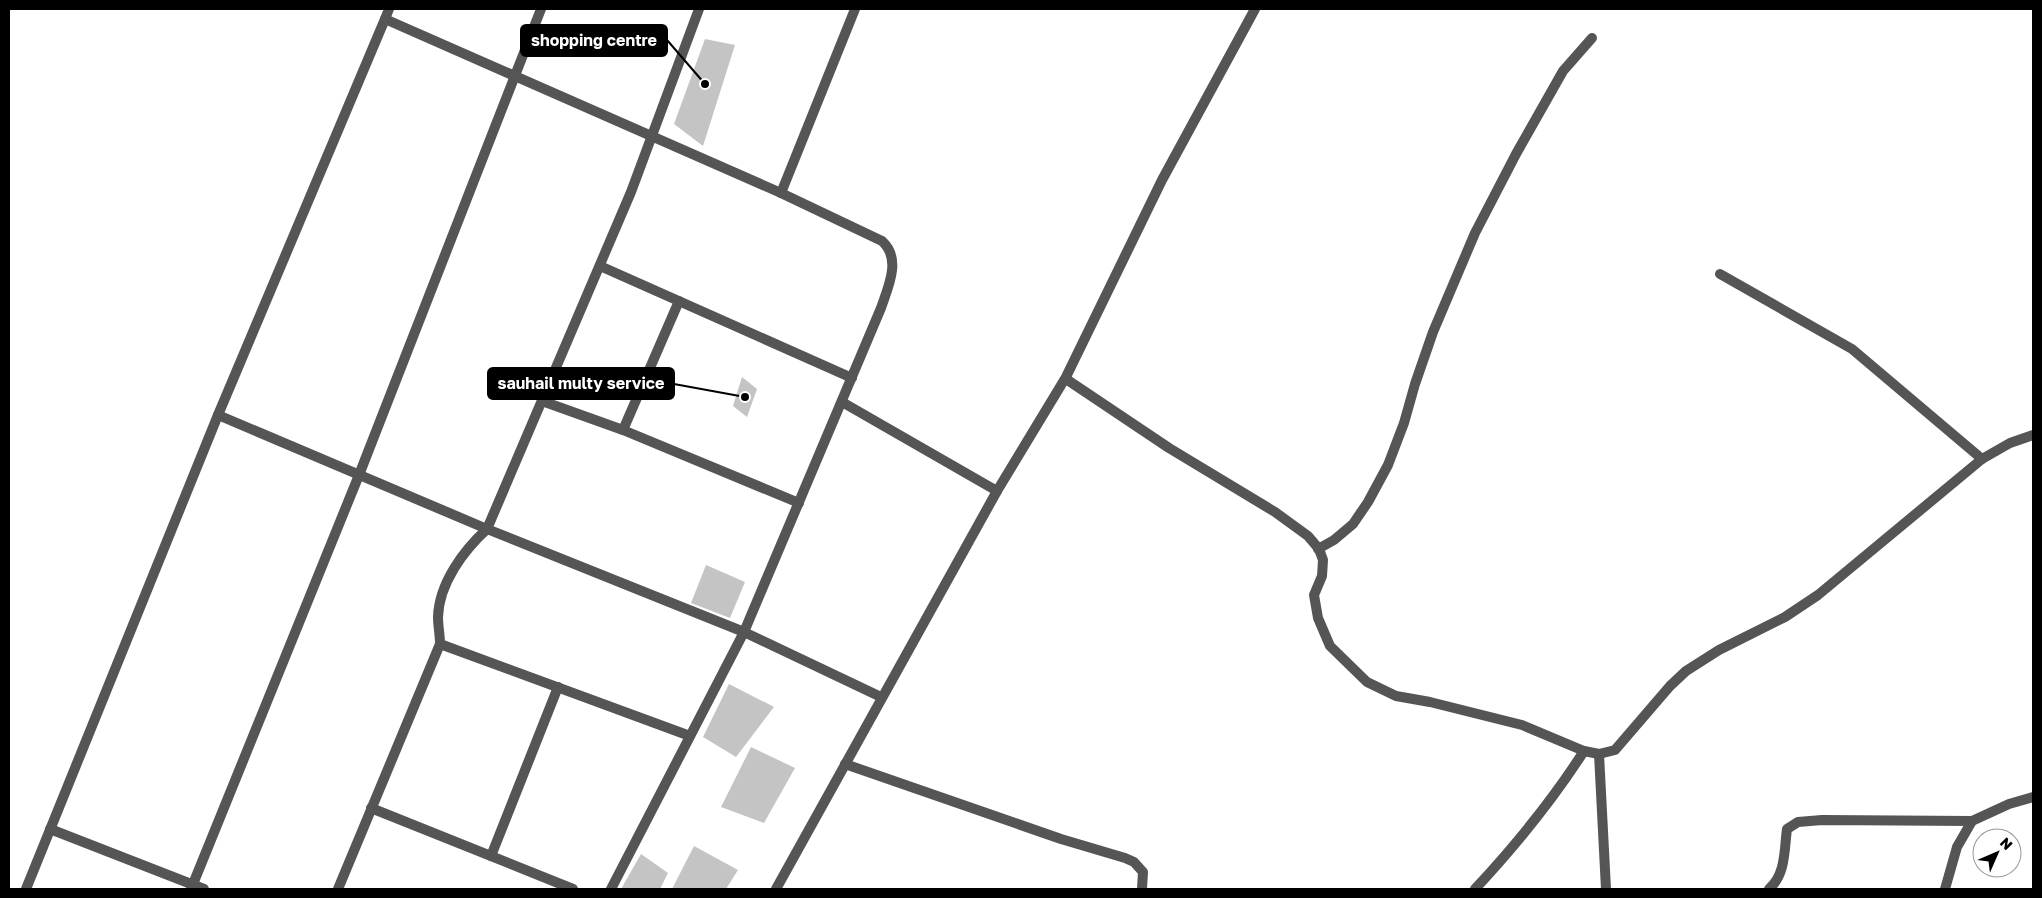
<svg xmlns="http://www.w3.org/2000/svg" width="2042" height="898" font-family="'Golos Text',sans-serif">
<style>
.building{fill:#c4c4c4}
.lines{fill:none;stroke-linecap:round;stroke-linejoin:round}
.minor{stroke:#555;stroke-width:10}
.leader{fill:none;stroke:#000;stroke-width:2}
.callout-dot{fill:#000;stroke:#fff;stroke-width:2}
.callout{fill:#000;stroke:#000;stroke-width:2}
.callout-label{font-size:16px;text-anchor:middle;font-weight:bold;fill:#fff}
</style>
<rect width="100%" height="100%" fill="#fff"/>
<g class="building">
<path d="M705,39L735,45L703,146L674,124Z"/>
<path d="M742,377L757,389L747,417L733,406Z"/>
<path d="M706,565L745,582L730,618L691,603Z"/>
<path d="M729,684L774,707L736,757L703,737Z"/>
<path d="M751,747L795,768L764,823L721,807Z"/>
<path d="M694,846L738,870L726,889H672Z"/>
<path d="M641,854L668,873L660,889H621Z"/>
</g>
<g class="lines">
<g class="minor">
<path d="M389,9L385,19L781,193L855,9"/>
<path d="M600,266L852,378"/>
<path d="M1720,274L1852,349L1982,459"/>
<path d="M679,301L623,430L799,503"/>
<path d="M1066,379L1169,448L1275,512L1308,536L1319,549L1323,560L1322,576L1314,595L1318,618L1330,646L1367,682L1396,696L1430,702L1522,725L1584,751L1599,754L1615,750L1670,686L1686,671L1719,650L1785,617L1818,595L1982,459L2010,443L2033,435"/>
<path d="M542,401L623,430"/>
<path d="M842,402L997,491"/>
<path d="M218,415L487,529L744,632L881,697"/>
<path d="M1318,549L1334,540L1353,524L1368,502L1388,465L1404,423L1415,384L1433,332L1475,233L1516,154L1563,71L1592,38"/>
<path d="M440,644L690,736"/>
<path d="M1599,754L1606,889"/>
<path d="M845,764L1061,839L1125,858L1134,862L1143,872L1142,889"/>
<path d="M371,808L573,889"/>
<path d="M50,829L204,889"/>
<path d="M491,856L558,687"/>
<path d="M26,889L218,415L385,19"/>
<path d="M191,889L359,475L541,9"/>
<path d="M338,889L440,644C440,635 438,626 438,617C439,583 464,550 487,529L631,192L699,9"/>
<path d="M611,889L744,632L881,308C888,287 902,259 882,241L781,193"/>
<path d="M776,889L997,491L1066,377L1162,180L1255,9"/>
<path d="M1475,889C1515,846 1552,801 1584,751"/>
<path d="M1769,889C1786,874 1784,851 1787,829L1798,822L1822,820L1972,821L2009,804L2033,797"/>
<path d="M1945,889L1957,847L1972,821"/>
</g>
</g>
<path class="leader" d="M705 84L667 40M745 397L674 384"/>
<g class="callout-dot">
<circle cx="705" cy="84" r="5"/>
<circle cx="745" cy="397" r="5"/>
</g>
<g class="callout">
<rect x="521" y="25" width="146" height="31" rx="5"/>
<rect x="488" y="368" width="186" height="31" rx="5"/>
</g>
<g class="callout-label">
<text x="594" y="46">shopping centre</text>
<text x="581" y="389">sauhail multy service</text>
</g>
<rect width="2042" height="898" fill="none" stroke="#000000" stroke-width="20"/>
<g transform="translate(1997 853) rotate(45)"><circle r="24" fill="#ffffff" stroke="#999999"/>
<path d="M0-4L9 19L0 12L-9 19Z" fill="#000000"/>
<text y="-8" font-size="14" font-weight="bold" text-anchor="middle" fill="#000000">N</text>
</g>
</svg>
